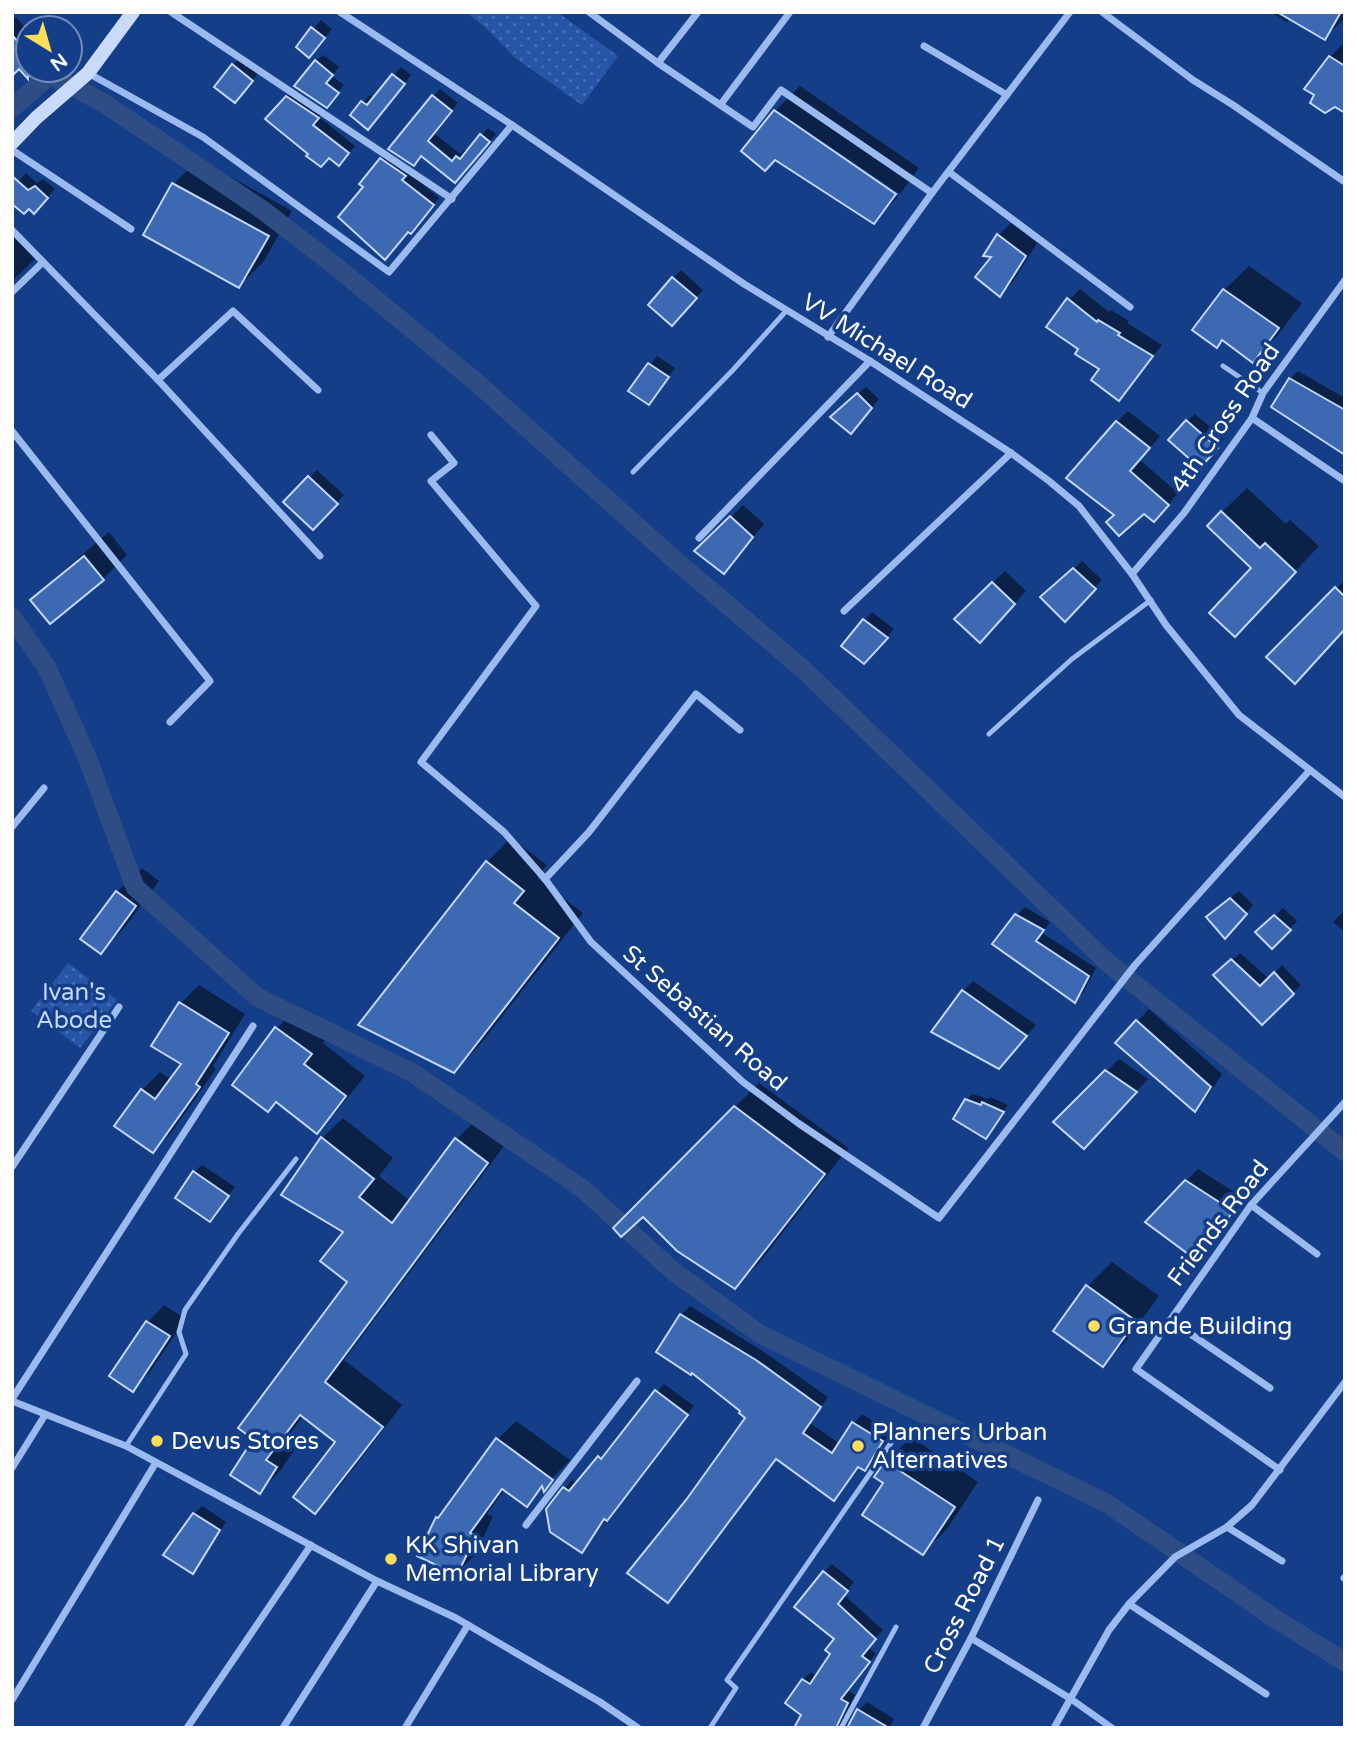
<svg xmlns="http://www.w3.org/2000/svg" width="1357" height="1740" font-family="'Varela Round',sans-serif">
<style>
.green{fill:url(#green-dots)}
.shadow{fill:#0007}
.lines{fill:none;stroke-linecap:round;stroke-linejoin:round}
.canal{stroke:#2f4d85;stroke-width:19}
.building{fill:#3d68b2;stroke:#c1d7fb;stroke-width:2}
.service{stroke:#9bbaef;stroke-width:5}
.minor{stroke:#9bbaef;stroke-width:7}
.secondary{stroke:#c9dafa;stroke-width:14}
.poi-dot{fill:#ffdd59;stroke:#153e88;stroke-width:2.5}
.labels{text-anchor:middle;stroke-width:7;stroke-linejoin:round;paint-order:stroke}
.street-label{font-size:24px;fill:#fff;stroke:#153e88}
.park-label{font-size:24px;fill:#c1d7fb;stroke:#153e88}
.poi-label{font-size:24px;fill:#fff;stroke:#153e88;text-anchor:start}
</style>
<defs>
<pattern id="green-dots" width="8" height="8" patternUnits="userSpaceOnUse" patternTransform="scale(1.75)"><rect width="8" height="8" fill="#2756a7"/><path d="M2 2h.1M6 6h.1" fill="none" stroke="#476fb4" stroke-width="1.8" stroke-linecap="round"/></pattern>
</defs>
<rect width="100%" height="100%" fill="#153e88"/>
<g class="green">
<path d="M466,12H557L618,56L582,105L514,57L487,29Z"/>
<path d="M68,963L117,1000L80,1048L31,1011Z"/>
</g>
<g class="shadow">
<path d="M1271,12H1345V18L1324,38L1291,18L1287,22Z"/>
<path d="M16,17L28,31V70H34L28,76L20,66L12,73V20Z"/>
<path d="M321,20L332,29L317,48L298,47Z"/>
<path d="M1342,45L1345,46V103L1330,57Z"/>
<path d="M323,55L339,67L332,76L344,85L326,106L316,61Z"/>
<path d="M241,57L259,72L242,93L233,65Z"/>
<path d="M401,67L411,75L376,120L363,102L370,95L375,98Z"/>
<path d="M800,86L919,168L900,194L776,110Z"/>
<path d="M440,89L458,103L434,133L460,154L465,150L467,152L488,128L496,134L462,174L422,155L390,148Z"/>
<path d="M294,90L324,110L319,117L355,146L346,157L330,156L287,97Z"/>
<path d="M775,111V113L898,197L873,221L775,159L743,151Z"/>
<path d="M388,153L408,172L439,198L418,225L365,186L381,160Z"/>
<path d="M198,159L292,211L264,261L239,286L145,234L174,184Z"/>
<path d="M26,173L37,183L43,179L55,189L42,203L12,188Z"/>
<path d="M1011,223L1037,243L1012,283L1000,295L994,256L986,255L999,235Z"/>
<path d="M12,235L35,259L12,281Z"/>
<path d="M1249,266L1302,303L1277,336L1252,361L1223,339L1216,346L1224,290Z"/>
<path d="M681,270L703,290L680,316L673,278Z"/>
<path d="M1080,289L1109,312L1111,310L1129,321L1127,323L1162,345L1119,398L1102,369L1081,348L1069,300Z"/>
<path d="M657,356L675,368L656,395L631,390Z"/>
<path d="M1298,371L1345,398V453L1274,406L1290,379Z"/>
<path d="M866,387L879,399L859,424L841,409Z"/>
<path d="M1128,411L1160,436L1140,460L1178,493L1165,509L1116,515L1117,422Z"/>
<path d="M1195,414L1224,439L1208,458L1187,421Z"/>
<path d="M317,470L344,495L313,528L286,502Z"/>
<path d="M1247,488L1286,524L1290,520L1319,546L1259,610L1254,568L1222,512Z"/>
<path d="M743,505L764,524L724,571L697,551Z"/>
<path d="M109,532L127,555L103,579L32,600L57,576Z"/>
<path d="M1082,561L1102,580L1065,620L1051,590Z"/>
<path d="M1005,571L1026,591L992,629L956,619Z"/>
<path d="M1345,580V629L1295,682L1269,657Z"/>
<path d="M872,612L894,629L872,654L843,646Z"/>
<path d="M511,838L547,865L537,878L583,913L478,1047L454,1071L487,862Z"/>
<path d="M142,868L159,881L125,927L100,952L117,892Z"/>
<path d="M1239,891L1253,905L1233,929L1216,910Z"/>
<path d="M1025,907L1050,922L1042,933L1096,968L1083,993L1075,1000L1017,915Z"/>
<path d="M1283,908L1297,921L1272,947L1258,932Z"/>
<path d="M1345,910V932L1333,922Z"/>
<path d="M1240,953L1269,979L1282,965L1301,985L1262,1023L1224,967Z"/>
<path d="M973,981L1036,1025L1009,1057L963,991Z"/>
<path d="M199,985L245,1014L213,1066L216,1069L171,1133L153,1151L142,1090L160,1072L171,1080L183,1064L154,1045L181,1003Z"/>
<path d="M296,1009L330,1034L323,1043L365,1076L336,1112L317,1132L277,1028Z"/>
<path d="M1149,1009L1222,1074L1207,1097L1194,1110L1137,1022Z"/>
<path d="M1119,1059L1148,1079L1096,1134L1056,1122Z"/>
<path d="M759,1083L848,1148L760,1262L735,1287L643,1215L615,1228Z"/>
<path d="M973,1094L988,1099L990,1097L1008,1105L986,1137L966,1100Z"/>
<path d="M343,1118L393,1158L379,1176L410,1201L456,1140L477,1119L507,1142L344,1360L402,1405L336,1491L315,1512L338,1442L304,1415L286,1439L297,1446L280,1471L260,1492L232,1475L350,1282L345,1232L322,1138Z"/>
<path d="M202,1165L235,1187L210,1220L194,1172Z"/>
<path d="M1198,1169L1244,1198L1210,1248L1198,1260L1186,1181Z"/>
<path d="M1112,1262L1159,1296L1127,1340L1102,1365L1088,1286Z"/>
<path d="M164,1305L186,1319L149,1373L133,1390L112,1376L148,1322Z"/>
<path d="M690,1306L764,1352L828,1397L810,1423L840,1444L854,1423L862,1414L890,1432L873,1461L865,1469L860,1466L834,1498L777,1458L668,1601L687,1501L748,1418L681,1315Z"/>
<path d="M664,1384L694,1406L582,1551L548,1509L572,1480L577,1484L600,1458L607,1450L609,1451Z"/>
<path d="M516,1421L570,1460L527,1504L505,1489L487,1514L493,1517L475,1555L457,1573L437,1518L449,1506L498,1439Z"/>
<path d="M911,1437L978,1482L947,1529L922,1553L886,1482L876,1477L886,1462Z"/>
<path d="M202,1506L226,1522L200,1564L193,1572L194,1514Z"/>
<path d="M832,1564L854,1582L844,1595L883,1630L868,1647L876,1654L847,1690L855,1695L844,1716L843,1722L849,1726L859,1710L867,1702L894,1719L889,1728H796L804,1714L803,1680L811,1672L817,1677L833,1653L836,1638L824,1572Z"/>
</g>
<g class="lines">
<g class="canal">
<path d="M12,108L50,75L102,102L264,211L329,261L476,382L676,561L804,670L1108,963L1345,1152"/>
<path d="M12,617L47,668L87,757L135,887L257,997L413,1073L583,1189L673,1271L760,1334L1108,1504L1277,1620L1345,1662"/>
</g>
</g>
<g class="building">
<path d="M1277,12H1341L1325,40Z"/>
<path d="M311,27L325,38L309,58L296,47Z"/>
<path d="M12,35L28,53V79L19,69L12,76Z"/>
<path d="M1329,56L1345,66V113L1335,107L1325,113L1310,103L1314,95L1304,89Z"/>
<path d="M315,60L333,75L326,83L339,93L327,108L294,86Z"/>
<path d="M232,64L253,81L235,103L214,87Z"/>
<path d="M392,74L405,84L368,130L350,115L361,101L367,105Z"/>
<path d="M432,95L452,111L428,141L452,161L456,156L460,159L480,134L490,142L455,183L421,156L414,166L388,149Z"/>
<path d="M286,96L319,118L313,125L349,153L339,166L329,158L321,167L306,156L308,154L265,119Z"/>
<path d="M774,110L896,194L874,224L775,160L765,171L741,151Z"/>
<path d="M380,158L406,176L402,180L434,205L411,234L408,232L385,260L338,217L363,187L359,184Z"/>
<path d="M12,176L28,190L35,186L48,198L34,214L29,209L24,214L12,204Z"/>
<path d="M172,183L269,236L239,288L143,235Z"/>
<path d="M997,234L1026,256L1000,297L975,277L991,257L983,256Z"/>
<path d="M672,277L697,298L672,326L648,305Z"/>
<path d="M1223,289L1279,328L1253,363L1222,340L1217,348L1192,330Z"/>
<path d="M1067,298L1097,322L1098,320L1120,333L1118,335L1153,356L1119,401L1091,380L1099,369L1075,354L1078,349L1046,327Z"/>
<path d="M648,363L669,377L649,405L628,391Z"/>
<path d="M1289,378L1345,410V455L1271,407Z"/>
<path d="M857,393L872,408L851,434L830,417Z"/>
<path d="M1186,420L1218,448L1200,468L1168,440Z"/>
<path d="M1116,421L1150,448L1130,471L1169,505L1154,522L1144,514L1119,536L1106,522L1114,515L1066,478Z"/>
<path d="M308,476L338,504L313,530L283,502Z"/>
<path d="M1221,511L1260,548L1265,543L1296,572L1235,637L1209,613L1251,568L1207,526Z"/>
<path d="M730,516L753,537L724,574L694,551Z"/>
<path d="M84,556L104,580L50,624L30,600Z"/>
<path d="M1073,568L1096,589L1065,622L1040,597Z"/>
<path d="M992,582L1015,604L980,643L954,619Z"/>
<path d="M1335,587L1345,597V629L1295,684L1266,657Z"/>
<path d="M863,619L888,638L864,664L841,646Z"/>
<path d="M486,861L524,891L514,903L559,938L454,1073L358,1025Z"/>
<path d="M116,891L136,906L101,954L80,939Z"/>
<path d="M1230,898L1247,914L1225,939L1206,917Z"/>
<path d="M1015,914L1044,930L1036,941L1089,976L1075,1003L992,944Z"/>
<path d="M1274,915L1291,930L1272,949L1255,932Z"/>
<path d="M1231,959L1260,986L1274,972L1294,994L1262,1025L1213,975Z"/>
<path d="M962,990L1027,1036L999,1069L931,1032Z"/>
<path d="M179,1002L229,1033L196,1084L200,1087L153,1153L114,1126L141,1089L155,1099L181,1064L151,1046Z"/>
<path d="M1136,1020L1211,1087L1195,1112L1115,1043Z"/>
<path d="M275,1027L312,1054L304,1064L346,1096L317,1134L276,1102L268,1112L232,1085Z"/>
<path d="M1105,1070L1137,1092L1084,1149L1053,1122Z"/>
<path d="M965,1099L981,1105L982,1102L1004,1112L986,1139L953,1119Z"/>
<path d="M734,1106L825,1174L735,1289L677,1251L643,1217L621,1237L613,1228Z"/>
<path d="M321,1137L374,1179L359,1197L392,1223L455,1138L488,1163L325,1382L383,1427L315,1514L293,1497L335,1442L300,1415L266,1460L277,1467L260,1494L230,1475L253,1439L238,1428L347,1282L320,1261L343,1232L281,1195Z"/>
<path d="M193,1171L229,1196L210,1222L175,1198Z"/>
<path d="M1185,1180L1233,1211L1199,1262L1145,1222Z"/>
<path d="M1086,1285L1136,1321L1103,1367L1053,1331Z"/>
<path d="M680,1314L756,1360L821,1407L803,1433L832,1453L852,1422L883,1441L865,1471L858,1467L834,1501L776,1459L668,1603L627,1573L686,1500L745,1418L739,1413L740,1411L692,1373L691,1375L656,1352Z"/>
<path d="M146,1321L170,1336L133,1392L109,1376Z"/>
<path d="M655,1390L688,1415L607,1521L604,1519L582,1553L550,1532L546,1509L563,1487L569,1491L598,1456L601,1459Z"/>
<path d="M496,1438L553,1480L544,1492L542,1486L527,1507L502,1489L470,1533L476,1536L457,1575L417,1556L436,1517L438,1518Z"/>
<path d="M885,1461L955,1507L923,1555L862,1515L883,1483L874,1477Z"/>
<path d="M193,1513L220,1530L193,1574L163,1555Z"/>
<path d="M823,1571L848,1591L838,1604L876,1639L862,1656L870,1662L841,1699L848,1703L836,1728H794L801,1715L785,1703L802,1679L810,1684L830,1654L825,1650L834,1639L794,1607Z"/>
<path d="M857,1709L889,1728H847Z"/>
</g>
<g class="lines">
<g class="service">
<path d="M1223,366L1263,393"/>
<path d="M633,472L732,371L787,310"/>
<path d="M989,734L1072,659L1151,600"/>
<path d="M126,1446L186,1354L179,1332L185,1310L238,1234L296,1159"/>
<path d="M710,1728L736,1688L727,1680L891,1443"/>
<path d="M841,1728L896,1627"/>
</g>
<g class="minor">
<path d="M171,12L452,199"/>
<path d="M340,12L512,125L744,284L870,361L1011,453L1049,481L1079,506L1132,574L1166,625L1239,715L1345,797"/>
<path d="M589,12L658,63L753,127L781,90L932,193"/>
<path d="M1102,12L1193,80L1233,105L1345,182"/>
<path d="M924,46L1007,95"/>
<path d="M658,63L698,12"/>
<path d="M88,73L203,137L389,272L512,125"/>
<path d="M721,104L790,12"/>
<path d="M12,150L131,229"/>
<path d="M949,172L1130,307"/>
<path d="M12,230L158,380L320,556"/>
<path d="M12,292L43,262"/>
<path d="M828,337L932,193L1070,12"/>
<path d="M158,380L233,311L318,390"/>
<path d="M1252,418L1345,481"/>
<path d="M12,431L210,681L170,722"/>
<path d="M431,435L454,463L431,481L536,606L421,762L504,832L545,879L591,942L743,1082L798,1123L939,1218L1135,965L1310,770"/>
<path d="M699,538L870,361"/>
<path d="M1132,574L1184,513L1252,418L1263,393L1345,280"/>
<path d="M844,611L1011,453"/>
<path d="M12,827L44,788"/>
<path d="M545,879L589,832L696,694L740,730"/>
<path d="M12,1167L119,1007"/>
<path d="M1251,1205L1317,1254"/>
<path d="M1170,1320L1270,1388"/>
<path d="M12,1399L253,1026"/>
<path d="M12,1401L126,1446L377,1581L456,1618L600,1702L638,1728"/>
<path d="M12,1468L45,1415"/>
<path d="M1280,1470L1136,1369L1251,1205L1345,1102"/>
<path d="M526,1525L637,1381"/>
<path d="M1227,1527L1282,1561"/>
<path d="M1344,1578L1345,1577"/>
<path d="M1129,1604L1266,1694"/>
<path d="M971,1638L1071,1699L1112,1728"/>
<path d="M12,1700L155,1464"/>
<path d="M187,1728L311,1545"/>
<path d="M283,1728L377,1581"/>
<path d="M405,1728L468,1625"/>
<path d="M923,1728L971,1638L1038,1500"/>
<path d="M1054,1728L1109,1630L1129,1604L1175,1557L1227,1527L1252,1505L1345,1382"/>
</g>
<path class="secondary" d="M12,143L36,118L88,73L133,12"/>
</g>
<g class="poi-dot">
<circle cx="1094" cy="1326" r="7"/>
<circle cx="157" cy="1441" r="7"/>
<circle cx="858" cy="1446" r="7"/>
<circle cx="391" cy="1559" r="7"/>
</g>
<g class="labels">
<g class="street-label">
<text transform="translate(887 351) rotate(32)" y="8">VV Michael Road</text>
<text transform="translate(1225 418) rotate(-56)" y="8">4th Cross Road</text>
<text transform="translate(705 1018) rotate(41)" y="8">St Sebastian Road</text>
<text transform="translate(1218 1223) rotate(-53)" y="8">Friends Road</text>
<text transform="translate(964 1605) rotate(-63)" y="8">Cross Road 1</text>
</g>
<g class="park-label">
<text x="74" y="1000">Ivan's<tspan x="74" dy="28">Abode</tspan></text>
</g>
<g class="poi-label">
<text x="1108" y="1334">Grande Building</text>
<text x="872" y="1440">Planners Urban<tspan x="872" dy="28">Alternatives</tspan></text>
<text x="171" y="1449">Devus Stores</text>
<text x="405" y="1553">KK Shivan<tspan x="405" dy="28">Memorial Library</tspan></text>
</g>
</g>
<rect width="1357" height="1740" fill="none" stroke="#ffffff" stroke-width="28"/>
<g transform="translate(49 49) rotate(143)"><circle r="33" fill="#153e88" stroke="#738bb8" stroke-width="2"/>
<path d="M0-5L12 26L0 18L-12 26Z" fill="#ffdd59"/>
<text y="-10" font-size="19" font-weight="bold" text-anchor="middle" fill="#ffffff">N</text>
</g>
</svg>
